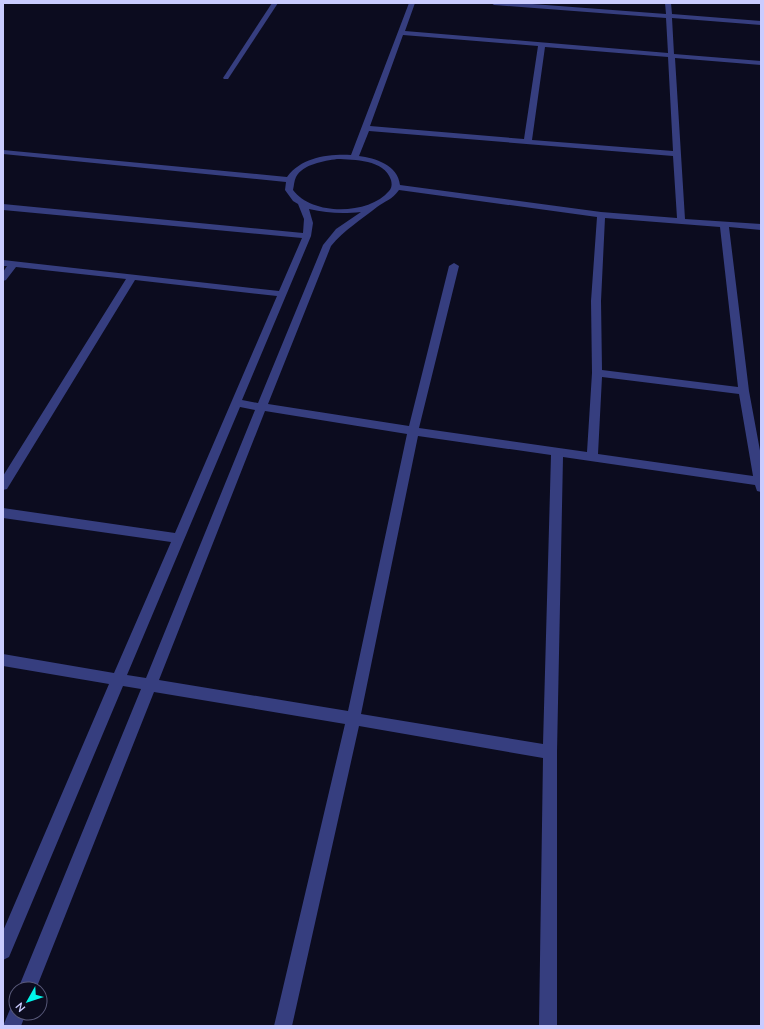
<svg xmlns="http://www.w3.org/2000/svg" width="764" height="1029" font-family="'Nunito Sans',sans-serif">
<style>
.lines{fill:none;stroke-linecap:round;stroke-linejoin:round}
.minor{fill:#363e7f;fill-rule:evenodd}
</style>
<rect width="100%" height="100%" fill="#0c0c1f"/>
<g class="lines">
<g class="minor">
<path d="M272,3H278L228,79H224L223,78Z"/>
<path d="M409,3H415L405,31L668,53L666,18L494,5L491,3H519L666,14L665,3H671L672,14L761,21V25L672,18L674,54L761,61V65L675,58L685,219L761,224V230L729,227L749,391L761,456V492L757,491L755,485L563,457L557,752V1026H539L543,758L359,726L292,1026H274L345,724L154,692L36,989H18L141,689L123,686L9,957L3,960V931L109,684L3,666V654L114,673L171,542L3,518V508L175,533L277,296L135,280L7,489L3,490V476L126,279L16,267L6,280L3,281V272L7,266H3V260L279,291L302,238L3,210V204L303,233L304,219L298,204L293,201L285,190L286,182L3,154V150L287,177C302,157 328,154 351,155ZM403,35L538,46L524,139L370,126ZM545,47L668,57L673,151L532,140ZM369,131L673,156L677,218L601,212L400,185C398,165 375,158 359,156ZM337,159C354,160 384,159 391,180C392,184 392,188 389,191C369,215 312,216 293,190C294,186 294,181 296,177C303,164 324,161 337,159ZM399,190L597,217L591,301L592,373L587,452L419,428L459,266L454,263L449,266L409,426L268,404L331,246C344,230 361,220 377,207C385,201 392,200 399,190ZM309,209C327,213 342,214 361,212L336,229L323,245L258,403L242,400L311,236L313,223ZM605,218L720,227L738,387L602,370L601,301ZM602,377L739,394L753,476L598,454ZM240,407L255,410L146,678L127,675ZM265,411L407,434L348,711L159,680ZM418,436L551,455L543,744L361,714Z"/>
<path d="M16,1005V1013H26L21,1026H3L11,1007Z"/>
</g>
</g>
<rect width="764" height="1029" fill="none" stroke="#caccff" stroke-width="8"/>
<g transform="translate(28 1001) rotate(231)"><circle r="19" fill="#0c0c1f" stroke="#585979"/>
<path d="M0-3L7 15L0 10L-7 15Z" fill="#00f5e9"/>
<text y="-6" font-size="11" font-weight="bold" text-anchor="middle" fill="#caccff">N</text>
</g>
</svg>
